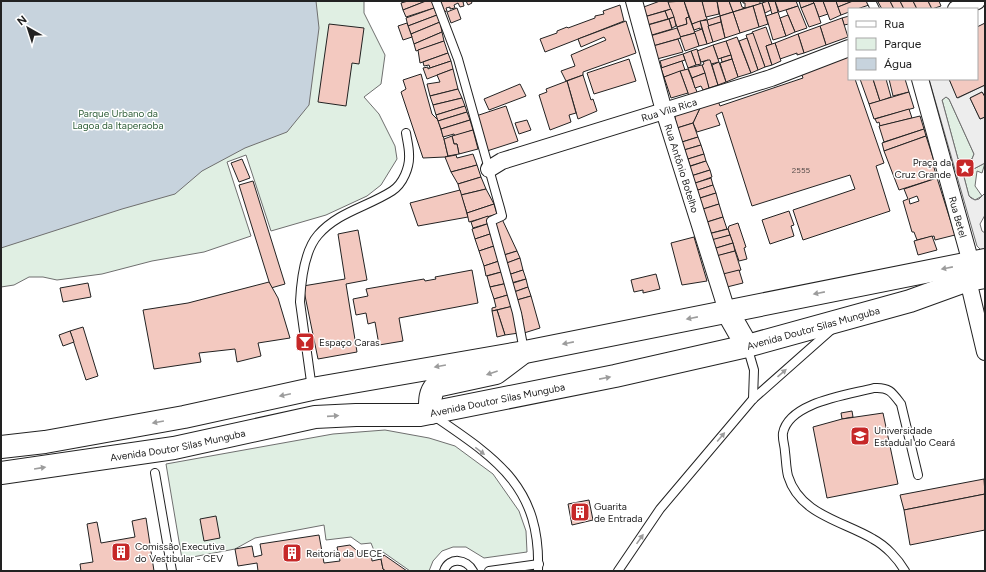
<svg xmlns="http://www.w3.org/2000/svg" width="986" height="572" font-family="Figtree,sans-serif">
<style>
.green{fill:#e0efe3;stroke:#6f6f6f}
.parking{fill:#ededed;stroke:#6f6f6f;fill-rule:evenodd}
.water{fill:#c7d3dd;stroke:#6f6f6f}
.building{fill:#f3c9c0;stroke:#222;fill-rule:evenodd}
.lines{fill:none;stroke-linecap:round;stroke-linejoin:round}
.service-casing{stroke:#222;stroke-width:10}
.minor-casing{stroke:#222;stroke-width:18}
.primary-casing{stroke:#222;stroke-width:24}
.service{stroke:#fff;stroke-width:8}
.minor{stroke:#fff;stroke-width:16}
.primary{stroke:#fff;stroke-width:22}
.oneway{fill:#9c9c9c}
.labels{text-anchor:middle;stroke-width:3;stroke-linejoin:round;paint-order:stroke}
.number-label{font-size:8px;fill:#564c4a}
.street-label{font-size:10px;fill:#222;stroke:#fff}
.park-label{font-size:10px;fill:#2f5e38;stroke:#fff}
.poi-label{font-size:10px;fill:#222;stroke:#fff;text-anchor:start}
</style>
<rect width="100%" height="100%" fill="#fff"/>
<g class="green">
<path d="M1,1H364V13L385,55L381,84L364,97L379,114L395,146L397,159L381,185L367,196L326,215L271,231L246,155L227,162L251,236L204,252L152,261L102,274L57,280L43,277H29L14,285L1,287Z"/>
<path d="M946,97L949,99L974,154L972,159L964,162L958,159L942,100Z"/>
<path d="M985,163L982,173L977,171L975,186L982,196L975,200L969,196L964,177L966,173Z"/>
<path d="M385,430L429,438L455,446L493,474L519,511L526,531L527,552L484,558L466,547H453L442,551L433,561L429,571H410L383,552L375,553L371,543L361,544L351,537L326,540L324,525L255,538L235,549L182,559L166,464L333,434Z"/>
</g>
<path class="parking" d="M929,79H949L958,98L985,85V97L982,92L970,98L980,119L985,117V163L966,173L964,177L969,196L971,198L975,200L979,199L985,193V215L980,224L982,231L985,233V250H981L977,246ZM946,97L949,99L974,154L972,159L964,162L958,159L942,100Z"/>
<path class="water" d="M1,1H316L319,28L309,105L287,132L245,148L202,171L175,194L122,209L1,248Z"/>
<g class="building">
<path d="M408,1H426L403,10L401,3Z"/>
<path d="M426,1H433L434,8L406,17L403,10Z"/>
<path d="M439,1H471L472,3L468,5L466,1L463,2L464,6L460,7L458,3L454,5L455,8L450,9V7L446,8L447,11L443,12Z"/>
<path d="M660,1H668L671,9L644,17L641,8Z"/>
<path d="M684,1L689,17L686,18L687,24L677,27L668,2Z"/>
<path d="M684,1H702L707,19L692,24Z"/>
<path d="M702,1H717L719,14L706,17Z"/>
<path d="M717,1H729L733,12L720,16Z"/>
<path d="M729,1H740L742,7L745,8L733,12Z"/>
<path d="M743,1H760V4L745,8V3H743Z"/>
<path d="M768,1H775L778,12L772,14Z"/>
<path d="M768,1L771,10L765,13L762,3Z"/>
<path d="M775,1H796L798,6L779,12Z"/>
<path d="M799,1H813L814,3L801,8Z"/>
<path d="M813,1H823L828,14L819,17Z"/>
<path d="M823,1H836L841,15L830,20Z"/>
<path d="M836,1H853L838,7Z"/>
<path d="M853,1H867L869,5L857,9H849V12L841,15L838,7Z"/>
<path d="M881,1H890L894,9H882L878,2Z"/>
<path d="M890,1H900L904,9H894Z"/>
<path d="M900,1H913L917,9H904Z"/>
<path d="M913,1H928L932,9H917Z"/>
<path d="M928,1H939L941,6L932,9Z"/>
<path d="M762,3L768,24L759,27L753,6Z"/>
<path d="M814,3L821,23L809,27L801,8Z"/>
<path d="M620,5L624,21L545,52L540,39L557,33V31L567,27L568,28L595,18V16L604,14L603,11Z"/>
<path d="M753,6L759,27L740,33L733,12Z"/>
<path d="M798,6L807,28L795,32L786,10Z"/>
<path d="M434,8L437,15L408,26L406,18Z"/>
<path d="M457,8L461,19L451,23L447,12Z"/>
<path d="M671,9L674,17L668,19L665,11Z"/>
<path d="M665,11L668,19L647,25L644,17Z"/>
<path d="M733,12L740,33L725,38L720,16Z"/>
<path d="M778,12L786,36L773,40L766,16Z"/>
<path d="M437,15L440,22L411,34L408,26Z"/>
<path d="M788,15L795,32L786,36L780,18Z"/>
<path d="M720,16L721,22L708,26L707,20Z"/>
<path d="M849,16V24L844,25L842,18Z"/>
<path d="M674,17L676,26L672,28L669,19Z"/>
<path d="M689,17L695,33L680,37L677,27L687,24L686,18Z"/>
<path d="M842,18L848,37L826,45L820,26Z"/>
<path d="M669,19L672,29L652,35L648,25Z"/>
<path d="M707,20L713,42L707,44L700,21Z"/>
<path d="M626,21L636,53L583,72V75L566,81L561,71L575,66L571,55L606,40L604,37L581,47L578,39Z"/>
<path d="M700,21L702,29L700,30V28L694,30L692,24Z"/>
<path d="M440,22L442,32L414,44L411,34Z"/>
<path d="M721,22L725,38L713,42L708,26Z"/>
<path d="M407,23L412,37L403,40L398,26Z"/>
<path d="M985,23V85L957,98L949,79H977V27Z"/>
<path d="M329,24L364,28L359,64L352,63L346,106L318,102Z"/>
<path d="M820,26L826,45L804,53L798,34Z"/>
<path d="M766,27L772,44L766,46L772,65L765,67L752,32Z"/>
<path d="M677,28L681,38L653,46L650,36Z"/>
<path d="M702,29L707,44L699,46L694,32Z"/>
<path d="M442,32L444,41L416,51L414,44Z"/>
<path d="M695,33L699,46L685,51L680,37Z"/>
<path d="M753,33L765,67L758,70L746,35Z"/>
<path d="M798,34L804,53L797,55V53L780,59L775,43Z"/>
<path d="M737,37L751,73L738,77L726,41Z"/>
<path d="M747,38L758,70L751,73L739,41Z"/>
<path d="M678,39L683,52L657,59L653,46Z"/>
<path d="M444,41L448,53L420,63L418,50Z"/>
<path d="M726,41L731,55L718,59L713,45Z"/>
<path d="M775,43L781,61L772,65L766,46Z"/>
<path d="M713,45L719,62L711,64L708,60L701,62L697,51Z"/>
<path d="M697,49L701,64L696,65L691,51Z"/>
<path d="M691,51L696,65L688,68L683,54Z"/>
<path d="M849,51V79H855L884,163L876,166L890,211L803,240L793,210L855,189L850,175L752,206L722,112L716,115L720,125L697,132L693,123L700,108L718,101L720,106L803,78L800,70Z"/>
<path d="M448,53L451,61L430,68L429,65L424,66L423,62Z"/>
<path d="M683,54L685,60L662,68L660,61Z"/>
<path d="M731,55L732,59L722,62L721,58Z"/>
<path d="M629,59L636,81L594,94L587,73Z"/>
<path d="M732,59L738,77L726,82L720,63Z"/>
<path d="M708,60H710L718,85L709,88L702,65L704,64L703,62Z"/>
<path d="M451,61L453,69L427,79L423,68L428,67V69L430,68Z"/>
<path d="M682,61L685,70L664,77L661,68Z"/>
<path d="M719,62L726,82L718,85L712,65Z"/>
<path d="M702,65L705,73L692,78L688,68Z"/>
<path d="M453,69L458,89L430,96L427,84L440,82L437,75Z"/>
<path d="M688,69L697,92L689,96L680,71Z"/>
<path d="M680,71L688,93L671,98L664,77Z"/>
<path d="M705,73L709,88L703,90L701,86L695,88L692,78Z"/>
<path d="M421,74L432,114L438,120L444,139L448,156L445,157L423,158L401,92L406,89L403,80Z"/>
<path d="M583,75L591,100L593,99L597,111L578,119L567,81Z"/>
<path d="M860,79H873L880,101L869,104Z"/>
<path d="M873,79H886L891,97L880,101Z"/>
<path d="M889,79H905L909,92L893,96Z"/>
<path d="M567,81L576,113L569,115L571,122L550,130L539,95L547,92L546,89Z"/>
<path d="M520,84L526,96L489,110L484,99Z"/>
<path d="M458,89L462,98L433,105L430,96Z"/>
<path d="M909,92L914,108L874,119L869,104Z"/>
<path d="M982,92L985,97V117L980,119L970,98Z"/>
<path d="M462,98L465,106L436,115L433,105Z"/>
<path d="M465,106L467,112L438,121L436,115Z"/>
<path d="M506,106L518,141L487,151L476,116Z"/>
<path d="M700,108L693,123L677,128L674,112Z"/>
<path d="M909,109L912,118L880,126L879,122L877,123L875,119Z"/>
<path d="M467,112L470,120L441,129L438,121Z"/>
<path d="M920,116L924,129L884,142L879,126Z"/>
<path d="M470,120L473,130L455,136L454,134L443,137L441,129Z"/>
<path d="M527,120L531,130L519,134L515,123Z"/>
<path d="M693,123L698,137L682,142L677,128Z"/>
<path d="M924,129L926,136L884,151L882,143Z"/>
<path d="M473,130L478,149L459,154L457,144H454L452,136Z"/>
<path d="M452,136L454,144H457L459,154L448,156L444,139Z"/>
<path d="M926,136L935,164H933L937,178L899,190L884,151Z"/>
<path d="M698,137L701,145L684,150L682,142Z"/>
<path d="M701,145L704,154L688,159L684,150Z"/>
<path d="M473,154L477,165L451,172L445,157L456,155L457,158Z"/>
<path d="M704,154L706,161L690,166L688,159Z"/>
<path d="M242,159L250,178L239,182L231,163Z"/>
<path d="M706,161L710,170L691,176L688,167Z"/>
<path d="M477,165L481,177L458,184L451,172Z"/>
<path d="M710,170L712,177L693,184L691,176Z"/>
<path d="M481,177L486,189L461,195L458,184Z"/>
<path d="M711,178L713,185L695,191L692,184Z"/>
<path d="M937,178L955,235L935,240L934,236L917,240L914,232H912L903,201L908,199L904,189ZM917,196L919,201L910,204L909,199Z"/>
<path d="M253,181L285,284L271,288L239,185Z"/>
<path d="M713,185L716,193L697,199L695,191Z"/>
<path d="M486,189L494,204L467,213L461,195Z"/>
<path d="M460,190L468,217L418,226L410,203Z"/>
<path d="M716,193L719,204L700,210L697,199Z"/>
<path d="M494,204L497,214L469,222L467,213Z"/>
<path d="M719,204L723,217L704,223L700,210Z"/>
<path d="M789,211L794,225L791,226L794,236L770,244L762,220Z"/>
<path d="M488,216L490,223L473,228L471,222Z"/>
<path d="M723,217L727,229L708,234L704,223Z"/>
<path d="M502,219L517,251L504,255L492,222Z"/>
<path d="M490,223L493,233L475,239L472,229Z"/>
<path d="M738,223L746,247L744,248L747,259L739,261L728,229L729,226Z"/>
<path d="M728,229L730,235L710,241L708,234Z"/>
<path d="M358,230L367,280L346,284L357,352L318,359L303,286L345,279L338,234Z"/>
<path d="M493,233L497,245L479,251L475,239Z"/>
<path d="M730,235L733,243L713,249L711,240Z"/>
<path d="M932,236L937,250L918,255L914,241Z"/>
<path d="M694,237L707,281L682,285L671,243Z"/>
<path d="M733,243L735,251L714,257L713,249Z"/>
<path d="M497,245L502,260L484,266L479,251Z"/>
<path d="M517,251L520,258L507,263L504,255Z"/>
<path d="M735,251L741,270L722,275L716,256Z"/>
<path d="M520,258L523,270L508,275L504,264Z"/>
<path d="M502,260L505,271L486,276L484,266Z"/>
<path d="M472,270L478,303L399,318L403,341L379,345L375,322L368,324L366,313L356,315L353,299L368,296L366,289L424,279L425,281L436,279L435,277Z"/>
<path d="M523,270L526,279L511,283L508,275Z"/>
<path d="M739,270L743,283L727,287L723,274Z"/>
<path d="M505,271L508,283L490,287L487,276Z"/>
<path d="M656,274L660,289L643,293V290L634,292L631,280Z"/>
<path d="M526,279L528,287L514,292L510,284Z"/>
<path d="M269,282L278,298L290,338L258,343L261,356L237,362L235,349L199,353L201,362L154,369L143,310L188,303Z"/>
<path d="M88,283L91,297L63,302L60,288Z"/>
<path d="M508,283L511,294L494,299L490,287Z"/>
<path d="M528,287L531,296L517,300L514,292Z"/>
<path d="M511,294L514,306L492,311V308L496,307L494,299Z"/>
<path d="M531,296L540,328L524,333L520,321L523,320L517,300Z"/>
<path d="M513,306L519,333L505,335L497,310Z"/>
<path d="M497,310L505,335L497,337L492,311Z"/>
<path d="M83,327L98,376L86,380L70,331Z"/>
<path d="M70,331L74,342L63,346L59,335Z"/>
<path d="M852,411L853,417L842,419L841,413Z"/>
<path d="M883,413L898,484L827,498L813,427L842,419Z"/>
<path d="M984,479L985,494L904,510L900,495Z"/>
<path d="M985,494V530L910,545L904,510Z"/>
<path d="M589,500L593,520L572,525L568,504Z"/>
<path d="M216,516L220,538L204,541L200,519Z"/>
<path d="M146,518L154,571H81L80,564L93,562L87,524L97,522L101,543L135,537L132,521Z"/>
<path d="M319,535L324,563L340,561L337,547L350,545L361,554L371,552L372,561L381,559L383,569L386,571H258L257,563L238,566L235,549L252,546L254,557L262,555L260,544Z"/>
<path d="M384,555L407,571H386L383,569L381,559Z"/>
</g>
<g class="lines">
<defs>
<g id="service">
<path d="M436,1L458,59L500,208L502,216L491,221L517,313L524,351"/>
<path d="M871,1L875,9"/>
<path d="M747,346L754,370L753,399"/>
<path d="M312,389L300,302C301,281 304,251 318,235C338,212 367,207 392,191C403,184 410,167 409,154C409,147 407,140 406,133"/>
<path d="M434,416C497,459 541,487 538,571"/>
<path d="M155,473L172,571"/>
<path d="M444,571C449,556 467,559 473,571"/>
<path d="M489,571L539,564"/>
<path d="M618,571L660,509L753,399L831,330"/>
<path d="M905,571C898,559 886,546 873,539C843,521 800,515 788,476C786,468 786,459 785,452C785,446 782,439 783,433C789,402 848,395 874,388C889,387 892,392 901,404L918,475"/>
</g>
<g id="minor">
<path id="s1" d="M634,1L664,111L727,311"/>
<path d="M956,9L977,1"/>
<path id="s2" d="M920,79L971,263"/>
<path id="s3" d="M489,169L502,161L771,78L849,48"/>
<path d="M968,280L985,352"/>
</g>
<g id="primary">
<path d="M727,311L747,346"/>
<path d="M430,413C430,403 429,393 436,386L496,373L520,355"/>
<path d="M1,447L45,442L184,417L312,389L525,352L985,260"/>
<path id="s4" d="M1,473L174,448L315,417L356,415H420L615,376L747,346L910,301L968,280L985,277"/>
</g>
</defs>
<use href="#service" class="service-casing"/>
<use href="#minor" class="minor-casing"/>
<use href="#primary" class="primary-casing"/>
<use href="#service" class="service"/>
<use href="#minor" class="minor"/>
<use href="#primary" class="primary"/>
</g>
<defs><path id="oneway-solid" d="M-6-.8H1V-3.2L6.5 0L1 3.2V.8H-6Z"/></defs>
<g class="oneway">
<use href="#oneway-solid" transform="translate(947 268) rotate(169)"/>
<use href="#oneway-solid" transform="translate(819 293) rotate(169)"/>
<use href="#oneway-solid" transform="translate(692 318) rotate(169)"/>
<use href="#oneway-solid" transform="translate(568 343) rotate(169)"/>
<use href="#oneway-solid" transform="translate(440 366) rotate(170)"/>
<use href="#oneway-solid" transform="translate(492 373) rotate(161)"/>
<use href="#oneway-solid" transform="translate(782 373) rotate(-41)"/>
<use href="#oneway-solid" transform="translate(605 378) rotate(-11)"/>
<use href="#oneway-solid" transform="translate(285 395) rotate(168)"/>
<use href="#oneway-solid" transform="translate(333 416) rotate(-4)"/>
<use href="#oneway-solid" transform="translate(158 422) rotate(170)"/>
<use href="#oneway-solid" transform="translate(721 437) rotate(-50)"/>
<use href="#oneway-solid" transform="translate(480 451) rotate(38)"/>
<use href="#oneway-solid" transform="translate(40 468) rotate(-9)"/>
<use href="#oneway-solid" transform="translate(640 539) rotate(-55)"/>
</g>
<defs>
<symbol id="sight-square" viewBox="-11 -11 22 22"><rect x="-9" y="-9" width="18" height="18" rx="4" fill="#c62828" stroke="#fff"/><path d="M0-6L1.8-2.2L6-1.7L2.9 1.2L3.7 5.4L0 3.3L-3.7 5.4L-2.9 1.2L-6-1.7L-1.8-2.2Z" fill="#fff"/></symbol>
<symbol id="bar-square" viewBox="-11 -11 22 22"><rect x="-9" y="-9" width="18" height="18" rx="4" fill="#c62828" stroke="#fff"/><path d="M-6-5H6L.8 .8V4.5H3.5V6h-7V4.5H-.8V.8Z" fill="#fff"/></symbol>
<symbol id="university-square" viewBox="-11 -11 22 22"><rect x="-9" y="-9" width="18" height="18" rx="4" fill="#c62828" stroke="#fff"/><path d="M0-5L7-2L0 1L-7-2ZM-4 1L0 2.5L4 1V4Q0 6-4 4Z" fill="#fff"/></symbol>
<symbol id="building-square" viewBox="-11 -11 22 22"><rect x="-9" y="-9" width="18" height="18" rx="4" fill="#c62828" stroke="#fff"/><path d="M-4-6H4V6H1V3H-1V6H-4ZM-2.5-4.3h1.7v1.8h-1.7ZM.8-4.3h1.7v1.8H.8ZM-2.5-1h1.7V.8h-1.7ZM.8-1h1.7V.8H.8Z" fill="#fff"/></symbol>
</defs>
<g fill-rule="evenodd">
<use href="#sight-square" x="954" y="157" width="22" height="22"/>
<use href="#bar-square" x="294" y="331" width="22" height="22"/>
<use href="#university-square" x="849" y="425" width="22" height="22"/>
<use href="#building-square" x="569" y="501" width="22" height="22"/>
<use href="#building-square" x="110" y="541" width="22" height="22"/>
<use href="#building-square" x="281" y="542" width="22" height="22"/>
</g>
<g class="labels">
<g class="number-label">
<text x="801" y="173">2555</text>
</g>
<g class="street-label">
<text dy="4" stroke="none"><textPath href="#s3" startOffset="190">Rua Vila Rica</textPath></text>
<text dy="4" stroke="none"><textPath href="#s1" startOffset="174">Rua Antônio Botelho</textPath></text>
<text dy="4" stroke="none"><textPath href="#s2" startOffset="143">Rua Betel</textPath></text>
<text dy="4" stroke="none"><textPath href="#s4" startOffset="827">Avenida Doutor Silas Munguba</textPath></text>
<text dy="4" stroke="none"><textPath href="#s4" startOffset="503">Avenida Doutor Silas Munguba</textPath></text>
<text dy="4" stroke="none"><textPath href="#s4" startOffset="179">Avenida Doutor Silas Munguba</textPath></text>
</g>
<g class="park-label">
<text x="118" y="117">Parque Urbano da<tspan x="118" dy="12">Lagoa da Itaperaoba</tspan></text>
</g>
<g class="poi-label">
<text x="951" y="166" text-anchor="end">Praça da<tspan x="951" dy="12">Cruz Grande</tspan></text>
<text x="319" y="346">Espaço Caras</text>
<text x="874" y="434">Universidade<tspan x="874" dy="12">Estadual do Ceará</tspan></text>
<text x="594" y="510">Guarita<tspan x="594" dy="12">de Entrada</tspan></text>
<text x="135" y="550">Comissão Executiva<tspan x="135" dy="12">do Vestibular - CEV</tspan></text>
<text x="306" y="557">Reitoria da UECE</text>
</g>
</g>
<rect width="986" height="572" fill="none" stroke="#222222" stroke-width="4"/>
<rect x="848" y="8" width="130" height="72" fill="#ffffff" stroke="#a7a7a7"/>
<rect x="856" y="21" width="20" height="6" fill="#ffffff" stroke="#a7a7a7"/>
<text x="884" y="28" font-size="12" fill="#222222">Rua</text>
<rect x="856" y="38" width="20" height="12" fill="#e0efe3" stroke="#a7a7a7"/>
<text x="884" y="48" font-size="12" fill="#222222">Parque</text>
<rect x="856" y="58" width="20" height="12" fill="#c7d3dd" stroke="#a7a7a7"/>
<text x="884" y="68" font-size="12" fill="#222222">Água</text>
<g transform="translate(28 28) rotate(321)" stroke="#ffffff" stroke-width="3" paint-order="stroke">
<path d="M0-3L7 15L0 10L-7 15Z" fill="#222222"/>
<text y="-6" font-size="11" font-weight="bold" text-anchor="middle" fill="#222222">N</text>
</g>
</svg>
